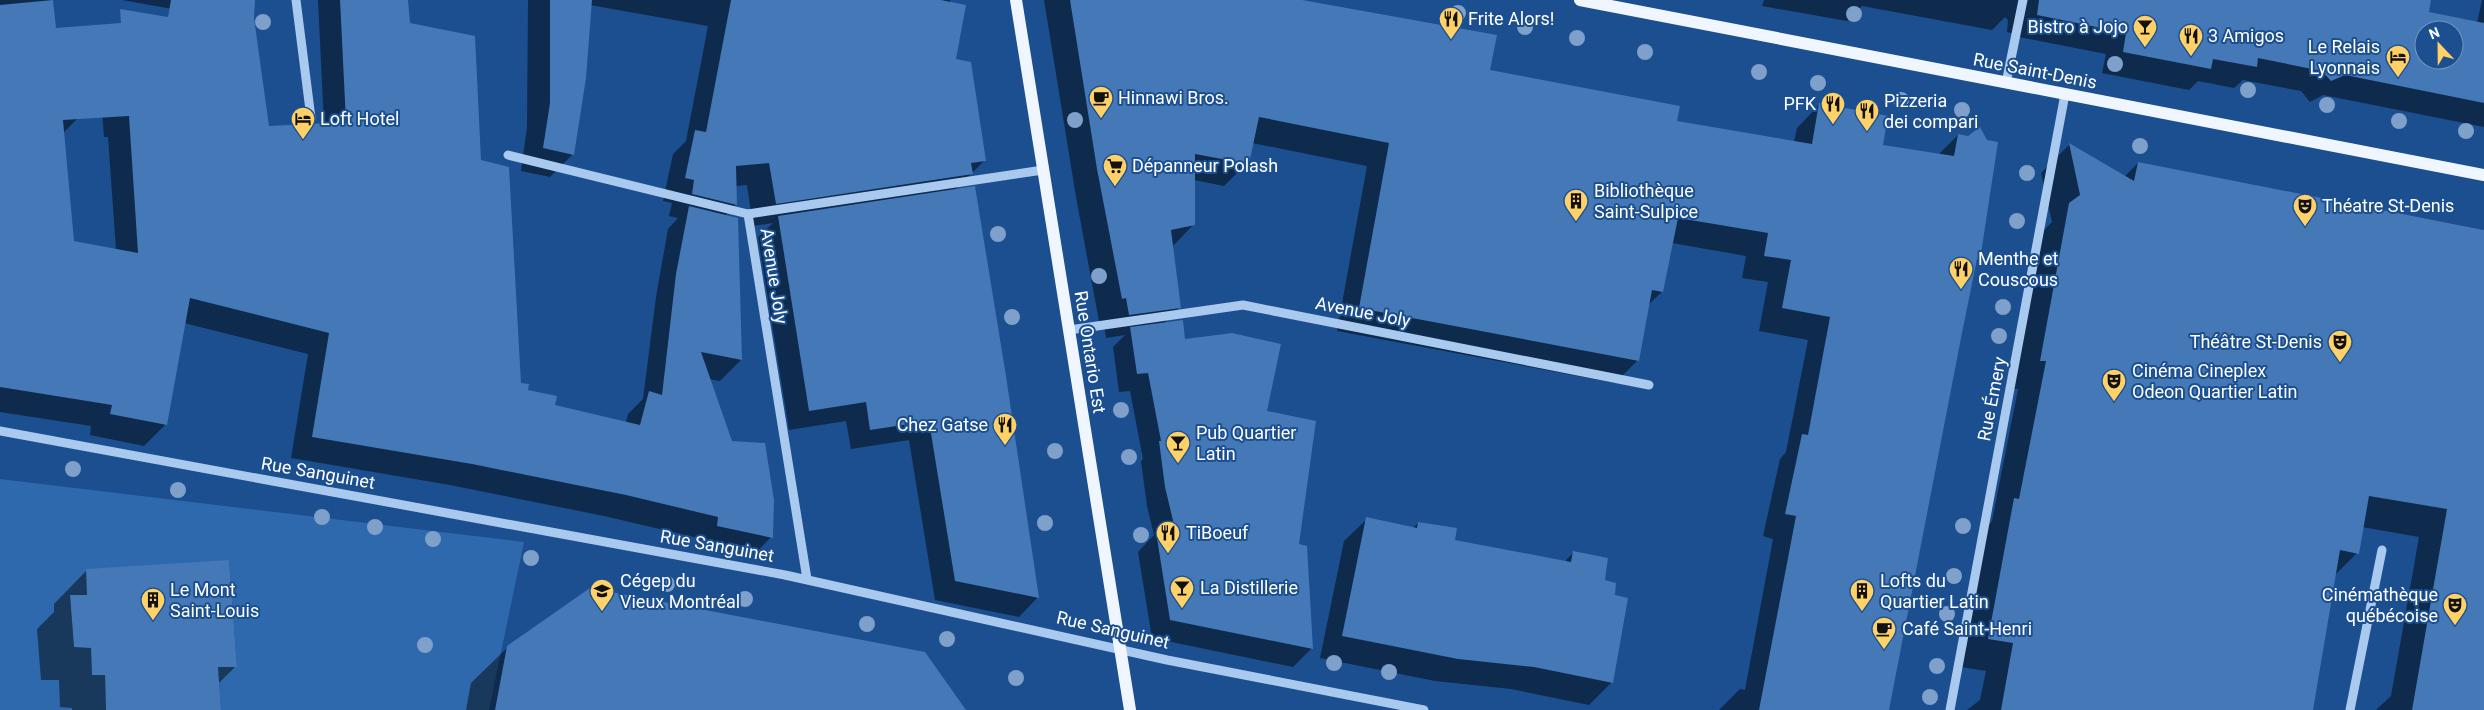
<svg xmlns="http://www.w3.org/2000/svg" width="2484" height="710" font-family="Roboto,sans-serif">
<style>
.park{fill:#2e69ad}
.shadow{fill:#0007;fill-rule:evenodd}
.building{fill:#4478b7;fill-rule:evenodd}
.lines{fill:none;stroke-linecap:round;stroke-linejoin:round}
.minor{stroke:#a9c9ee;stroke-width:9}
.major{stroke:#f0f6ff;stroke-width:12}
.tree{fill:#7ea0ca}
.labels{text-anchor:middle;stroke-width:4;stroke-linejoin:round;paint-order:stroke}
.poi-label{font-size:18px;fill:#fff;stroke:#1b4f8f;text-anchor:start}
.street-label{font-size:18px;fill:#fff;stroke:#1b4f8f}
</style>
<rect width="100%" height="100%" fill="#1b4f8f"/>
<path class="park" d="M0,479L524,542L489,710H221L218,667L237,666L229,560L87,595H70L74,647H91L92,674L105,675L106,710H0Z"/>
<g class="shadow">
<path d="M0,0H52L54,29L78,118L63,133L73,242L116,250L108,137H104L97,46L212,16L122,0H250L268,128L324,125L318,0H407L409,24L480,161L519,384L527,391L553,406L626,423L628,414L643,399L656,297L668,229L678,218L669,216L672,203L663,201L673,154L686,141L708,26L590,5L573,154L550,177L521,171L527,127L528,0H950L955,60L985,160L954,191L1038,597L1019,617L935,600L909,440L851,449L846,421L789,430L758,237L773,223L753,226L747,185L736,186V204L725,216L737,219L741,360L720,381L709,379L731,442L771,537L750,559L696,547L698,538L604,516L450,485L291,458L308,354L184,323L165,425L144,446L90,435L91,426L0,412Z"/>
<path d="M1044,0H1286L1489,71L1676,122L1794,142L1797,128L1820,104L1881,146L1938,155L1958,135L1978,259L1975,263L1888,710H1719L1740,689L1745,690L1773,539L1763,536L1780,459L1786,452L1808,340L1759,331L1768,282L1742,278L1746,256L1672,243L1662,292L1648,305L1638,360L1615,383L1337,331L1367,166L1252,143L1247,163L1224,186L1194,180V224L1172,247L1180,307L1163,324L1266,412L1297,545L1306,547L1311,649L1293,667L1152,638L1138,552L1154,535L1147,506L1141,461L1143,459L1130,391L1119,392L1113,347L1125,335L1106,338L1103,321H1099L1076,197Z"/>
<path d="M1764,0H2430L2427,13L2477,23L2482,0H2484V127L2323,95L2310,102L2301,91L2243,80L2234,88L2198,81L2189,90L2102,73L2106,54L2014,36L2015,34L2007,32L2008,20L2005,17L1992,30L1862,6L1847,21L1762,6ZM2424,30H2454V60H2424Z"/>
<path d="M2069,145L2124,177L2138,163L2484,230V710H2376L2391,696L2419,537L2362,527L2357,553L2334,576L2312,710H1967L1980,700L1986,671L1961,667L1986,528L1992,521L2018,389H2012L2041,233L2052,222L2041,173Z"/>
<path d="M1367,519L1413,528L1418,523L1454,541L1564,562L1573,553L1604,581L1612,682L1589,705L1511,689L1435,681L1320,658L1344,541Z"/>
<path d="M87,570L236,666L218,684L220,710H72V708L60,707L59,680H41L37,629L54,612V604Z"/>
<path d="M508,647L964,710H466L471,683Z"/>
</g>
<g class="building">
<path d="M53,0L56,28L121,23L120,9L168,17L171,0H255L254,18L269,126L346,122L340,0H408L410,23L475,36L481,160L509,167L521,383L529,384L528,390L557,396L555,405L640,425L649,391L662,395L676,274L689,206L738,218L742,360L701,352L732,441L765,443L774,500L773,538L717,526L718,517L626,495L472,464L312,437L329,333L190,298L167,425L110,414L112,405L0,387V5ZM129,116L138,253L74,241L63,120Z"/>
<path d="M550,0H592L586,78L574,155L543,148L550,103Z"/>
<path d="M731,0H941L966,5L956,59L971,62L986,161L971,163L973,174L776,204L769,163L736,166L737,205L692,194L694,180L685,178L695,130L706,132Z"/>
<path d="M1070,0H1302L1497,35L1490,70L1680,106L1677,121L1812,144L1819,103L1888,116L1883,145L1954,156L1958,134L1968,136L1980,127L1987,140L1998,142L1980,260L1977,259L1962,333L1889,710H1759L1796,516L1785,514L1802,434L1808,435L1830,317L1782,308L1791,260L1764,256L1768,233L1678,218L1663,292L1652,290L1639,361L1359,308L1389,143L1259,117L1249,164L1195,154V225L1171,230L1181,308L1129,315L1126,298L1122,299L1097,169Z"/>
<path d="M2039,0H2431L2429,12L2484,23V103L2345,75L2331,81L2322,71L2258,58L2257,67L2213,59L2211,69L2123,52L2126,33L2037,15ZM2424,30H2454V60H2424Z"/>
<path d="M2069,143L2134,181L2138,162L2484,230V710H2412L2447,509L2369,496L2359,554L2340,550L2313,710H2001L2013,643L1988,639L2014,498L2019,499L2046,361H2040L2069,203L2080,195Z"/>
<path d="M975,186L1006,376L1039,598L955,581L929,421L870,430L866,402L809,411L778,216Z"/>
<path d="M1183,320L1185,339L1232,333L1281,344L1267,411L1316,421L1299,544L1307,546L1313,649L1170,620L1156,532L1175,529L1165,487L1159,441H1161L1148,373L1137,374L1130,327Z"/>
<path d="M1366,517L1417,528L1418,522L1457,528L1455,540L1571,562L1573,551L1608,558L1605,580L1616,583L1615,595L1628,598L1613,683L1534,667L1458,659L1342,636Z"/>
<path d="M229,560L237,667H218L221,710H106L105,675H92L91,648L74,647L70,595H87L86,569Z"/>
<path d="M590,588L925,652L966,710H495L507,646Z"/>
</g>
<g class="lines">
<g class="minor">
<path d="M296,0L311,118"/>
<path d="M2006,83L2023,0"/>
<path d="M508,155L748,214L1043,170"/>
<path d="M748,214L807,579"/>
<path d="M1069,330L1243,305L1649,385"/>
<path d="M0,431L785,575L1167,660L1424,710"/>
<path d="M1950,710L2065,94"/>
<path d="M2350,710L2382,550"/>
</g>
<g class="major">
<path d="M1016,0L1130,710"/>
<path d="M1580,0L2484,175"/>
</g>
</g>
<g class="tree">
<circle cx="1458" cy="13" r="8"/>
<circle cx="1854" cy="14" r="8"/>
<circle cx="263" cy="22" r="8"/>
<circle cx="1525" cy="27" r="8"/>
<circle cx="1577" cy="38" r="8"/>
<circle cx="1645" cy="52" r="8"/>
<circle cx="2115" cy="64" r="8"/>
<circle cx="1759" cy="72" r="8"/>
<circle cx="1818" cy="83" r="8"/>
<circle cx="2248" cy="90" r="8"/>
<circle cx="1901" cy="100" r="8"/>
<circle cx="2327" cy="105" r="8"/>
<circle cx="1962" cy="110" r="8"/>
<circle cx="1075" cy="120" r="8"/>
<circle cx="2399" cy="121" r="8"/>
<circle cx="2466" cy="131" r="8"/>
<circle cx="2140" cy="146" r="8"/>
<circle cx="2027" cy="173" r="8"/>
<circle cx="2017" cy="221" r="8"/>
<circle cx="998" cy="234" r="8"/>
<circle cx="1099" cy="276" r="8"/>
<circle cx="2003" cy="307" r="8"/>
<circle cx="1012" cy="317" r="8"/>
<circle cx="1999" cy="336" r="8"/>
<circle cx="1121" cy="410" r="8"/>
<circle cx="1055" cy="451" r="8"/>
<circle cx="1129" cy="457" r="8"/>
<circle cx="73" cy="469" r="8"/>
<circle cx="178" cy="490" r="8"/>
<circle cx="322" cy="517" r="8"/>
<circle cx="1045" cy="523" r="8"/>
<circle cx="1963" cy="526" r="8"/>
<circle cx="375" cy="527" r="8"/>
<circle cx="1141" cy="535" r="8"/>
<circle cx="433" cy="539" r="8"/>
<circle cx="531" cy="558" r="8"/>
<circle cx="1954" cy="576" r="8"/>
<circle cx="667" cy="584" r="8"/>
<circle cx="745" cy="599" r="8"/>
<circle cx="1947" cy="614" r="8"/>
<circle cx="867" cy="624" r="8"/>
<circle cx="947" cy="639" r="8"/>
<circle cx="425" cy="645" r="8"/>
<circle cx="1334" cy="663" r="8"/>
<circle cx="1937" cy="666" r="8"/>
<circle cx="1389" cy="672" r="8"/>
<circle cx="1016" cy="678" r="8"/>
<circle cx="1930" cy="697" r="8"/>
</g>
<defs>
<symbol id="restaurant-pin" viewBox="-11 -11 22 30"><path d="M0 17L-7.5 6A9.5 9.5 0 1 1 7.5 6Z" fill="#ffd166" stroke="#1b4f8f"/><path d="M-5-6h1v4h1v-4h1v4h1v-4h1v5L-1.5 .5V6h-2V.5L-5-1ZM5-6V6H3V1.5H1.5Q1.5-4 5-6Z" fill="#111"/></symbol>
<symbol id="bar-pin" viewBox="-11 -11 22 30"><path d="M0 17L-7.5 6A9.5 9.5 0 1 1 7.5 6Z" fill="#ffd166" stroke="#1b4f8f"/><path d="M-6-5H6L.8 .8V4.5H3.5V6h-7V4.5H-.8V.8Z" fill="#111"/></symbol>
<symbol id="hotel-pin" viewBox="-11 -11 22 30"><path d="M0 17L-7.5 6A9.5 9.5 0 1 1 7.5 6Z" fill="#ffd166" stroke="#1b4f8f"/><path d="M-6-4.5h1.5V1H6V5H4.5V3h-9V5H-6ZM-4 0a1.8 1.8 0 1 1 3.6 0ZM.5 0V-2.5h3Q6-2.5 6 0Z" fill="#111"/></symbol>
<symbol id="cafe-pin" viewBox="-11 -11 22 30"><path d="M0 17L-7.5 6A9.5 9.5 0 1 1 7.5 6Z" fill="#ffd166" stroke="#1b4f8f"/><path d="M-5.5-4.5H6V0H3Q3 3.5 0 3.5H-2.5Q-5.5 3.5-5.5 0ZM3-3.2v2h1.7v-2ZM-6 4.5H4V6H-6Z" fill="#111"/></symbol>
<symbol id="supermarket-pin" viewBox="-11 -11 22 30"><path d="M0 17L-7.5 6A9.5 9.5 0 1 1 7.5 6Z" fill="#ffd166" stroke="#1b4f8f"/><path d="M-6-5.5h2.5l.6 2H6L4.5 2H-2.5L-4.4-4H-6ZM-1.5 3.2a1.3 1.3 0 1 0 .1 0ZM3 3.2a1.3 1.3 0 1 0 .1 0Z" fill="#111"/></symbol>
<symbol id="building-pin" viewBox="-11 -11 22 30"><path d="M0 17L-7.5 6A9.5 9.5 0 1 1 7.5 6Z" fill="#ffd166" stroke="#1b4f8f"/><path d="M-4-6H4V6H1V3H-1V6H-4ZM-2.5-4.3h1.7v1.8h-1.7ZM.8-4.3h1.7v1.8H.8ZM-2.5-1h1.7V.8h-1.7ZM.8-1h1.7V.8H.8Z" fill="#111"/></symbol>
<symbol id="theatre-pin" viewBox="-11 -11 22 30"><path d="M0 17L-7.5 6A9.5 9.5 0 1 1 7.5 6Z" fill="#ffd166" stroke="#1b4f8f"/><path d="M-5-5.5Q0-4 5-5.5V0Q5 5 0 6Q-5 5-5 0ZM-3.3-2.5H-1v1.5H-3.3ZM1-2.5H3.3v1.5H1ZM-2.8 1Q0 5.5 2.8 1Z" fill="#111"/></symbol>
<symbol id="university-pin" viewBox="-11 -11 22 30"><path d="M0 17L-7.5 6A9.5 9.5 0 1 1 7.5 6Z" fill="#ffd166" stroke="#1b4f8f"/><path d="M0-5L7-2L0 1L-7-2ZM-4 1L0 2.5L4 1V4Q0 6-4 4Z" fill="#111"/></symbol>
</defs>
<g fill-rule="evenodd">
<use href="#restaurant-pin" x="1437" y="5" width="28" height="38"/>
<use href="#bar-pin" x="2131" y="13" width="28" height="38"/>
<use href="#restaurant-pin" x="2177" y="22" width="28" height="38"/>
<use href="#hotel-pin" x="2384" y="43" width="28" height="38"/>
<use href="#cafe-pin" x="1087" y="84" width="28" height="38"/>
<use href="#restaurant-pin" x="1819" y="90" width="28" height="38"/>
<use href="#restaurant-pin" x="1853" y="97" width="28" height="38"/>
<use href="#hotel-pin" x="289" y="105" width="28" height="38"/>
<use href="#supermarket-pin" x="1101" y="152" width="28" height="38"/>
<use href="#building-pin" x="1562" y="187" width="28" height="38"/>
<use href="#theatre-pin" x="2291" y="192" width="28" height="38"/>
<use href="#restaurant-pin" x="1947" y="255" width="28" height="38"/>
<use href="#theatre-pin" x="2326" y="328" width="28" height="38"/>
<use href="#theatre-pin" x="2100" y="367" width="28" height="38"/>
<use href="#restaurant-pin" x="991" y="411" width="28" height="38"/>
<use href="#bar-pin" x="1164" y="429" width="28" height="38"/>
<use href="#restaurant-pin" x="1154" y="519" width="28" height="38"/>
<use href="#bar-pin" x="1168" y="574" width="28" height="38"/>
<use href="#university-pin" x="588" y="577" width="28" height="38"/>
<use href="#building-pin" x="1848" y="577" width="28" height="38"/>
<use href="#building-pin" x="139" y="586" width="28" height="38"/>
<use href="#theatre-pin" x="2441" y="591" width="28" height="38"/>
<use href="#cafe-pin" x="1870" y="615" width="28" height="38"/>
</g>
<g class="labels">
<g class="poi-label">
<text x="1468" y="25">Frite Alors!</text>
<text x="2128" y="33" text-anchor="end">Bistro à Jojo</text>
<text x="2208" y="42">3 Amigos</text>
<text x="2380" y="53" text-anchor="end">Le Relais<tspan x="2380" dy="21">Lyonnais</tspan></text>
<text x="1118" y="104">Hinnawi Bros.</text>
<text x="1884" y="107">Pizzeria<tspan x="1884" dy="21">dei compari</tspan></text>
<text x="1816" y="110" text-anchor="end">PFK</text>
<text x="320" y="125">Loft Hotel</text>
<text x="1132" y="172">Dépanneur Polash</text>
<text x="1594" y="197">Bibliothèque<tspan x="1594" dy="21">Saint-Sulpice</tspan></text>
<text x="2322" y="212">Théatre St-Denis</text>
<text x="1978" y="265">Menthe et<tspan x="1978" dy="21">Couscous</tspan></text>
<text x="2322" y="348" text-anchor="end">Théâtre St-Denis</text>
<text x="2132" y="377">Cinéma Cineplex<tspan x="2132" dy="21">Odeon Quartier Latin</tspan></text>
<text x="988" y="431" text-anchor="end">Chez Gatse</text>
<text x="1196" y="439">Pub Quartier<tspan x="1196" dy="21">Latin</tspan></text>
<text x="1186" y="539">TiBoeuf</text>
<text x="620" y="587">Cégep du<tspan x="620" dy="21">Vieux Montréal</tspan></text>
<text x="1880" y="587">Lofts du<tspan x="1880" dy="21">Quartier Latin</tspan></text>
<text x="1200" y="594">La Distillerie</text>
<text x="170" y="596">Le Mont<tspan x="170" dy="21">Saint-Louis</tspan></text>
<text x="2438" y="601" text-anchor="end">Cinémathèque<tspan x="2438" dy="21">québécoise</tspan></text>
<text x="1902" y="635">Café Saint-Henri</text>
</g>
<g class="street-label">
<text transform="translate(2035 71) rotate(11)" y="6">Rue Saint-Denis</text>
<text transform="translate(774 276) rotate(81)" y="6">Avenue Joly</text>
<text transform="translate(1363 312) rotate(11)" y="6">Avenue Joly</text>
<text transform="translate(1090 352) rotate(81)" y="6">Rue Ontario Est</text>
<text transform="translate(1992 399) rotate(-79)" y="6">Rue Émery</text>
<text transform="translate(318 473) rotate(10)" y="6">Rue Sanguinet</text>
<text transform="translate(717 546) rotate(10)" y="6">Rue Sanguinet</text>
<text transform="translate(1113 630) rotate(13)" y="6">Rue Sanguinet</text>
</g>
</g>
<g transform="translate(2439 45) rotate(338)"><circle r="24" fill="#1b4f8f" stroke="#7695bc"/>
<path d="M0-4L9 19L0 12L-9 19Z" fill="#ffd166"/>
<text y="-8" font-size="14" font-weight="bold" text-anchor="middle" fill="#ffffff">N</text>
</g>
</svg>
